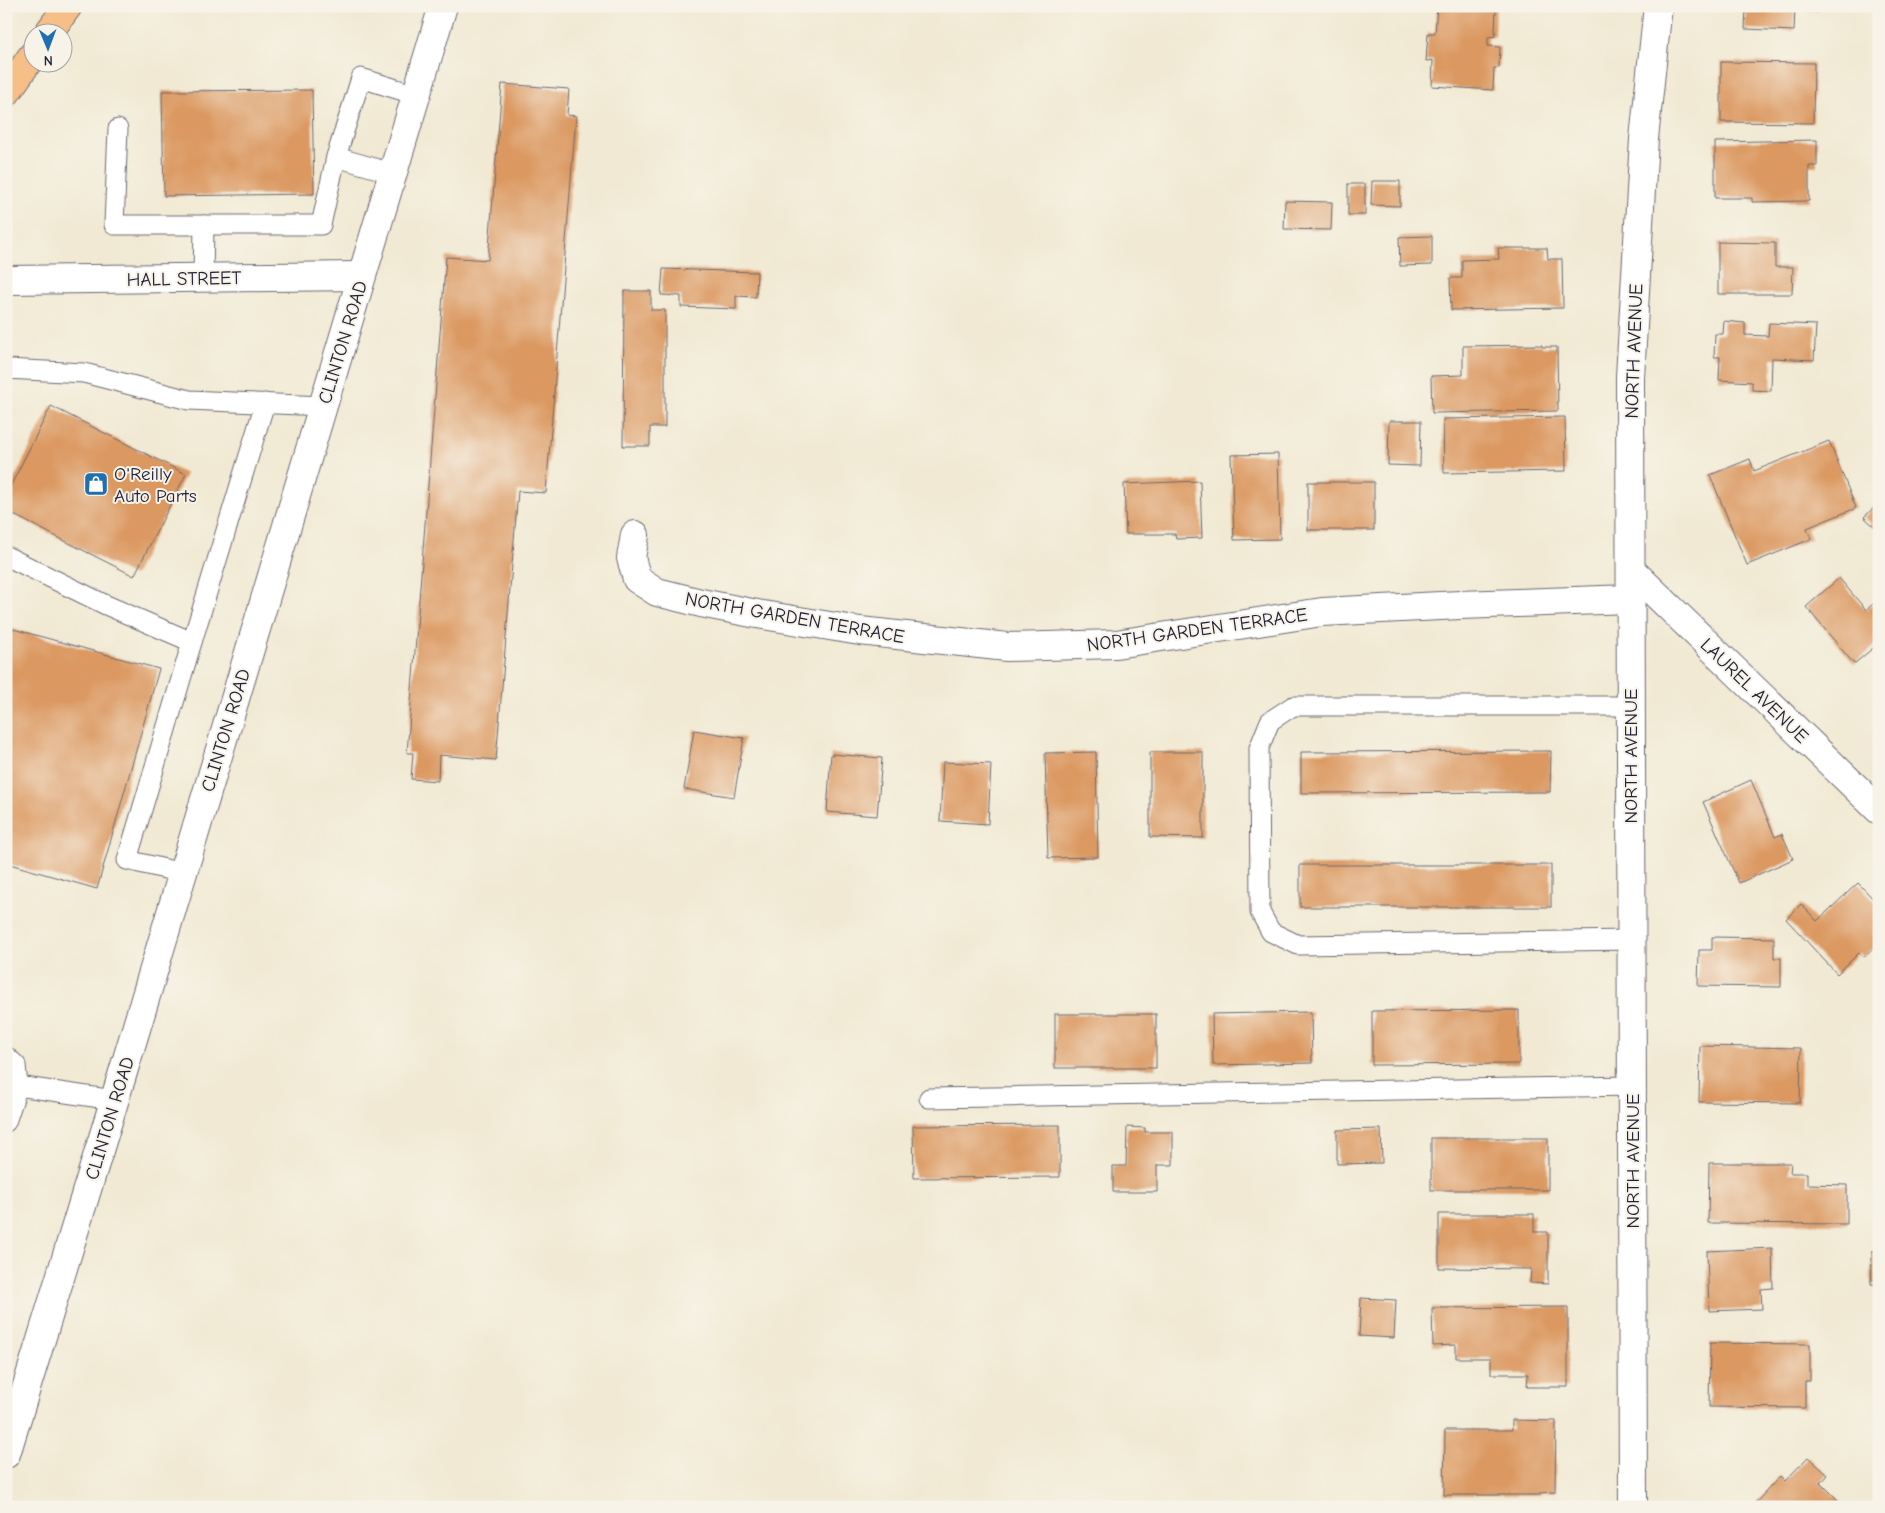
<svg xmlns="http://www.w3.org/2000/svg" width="1885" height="1513" font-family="'Comic Neue',sans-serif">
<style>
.building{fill:#db9860}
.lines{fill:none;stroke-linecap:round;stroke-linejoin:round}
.service-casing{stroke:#6a6870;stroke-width:21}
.minor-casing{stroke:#6a6870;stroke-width:30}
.tertiary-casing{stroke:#6a6870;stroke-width:30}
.trunk-casing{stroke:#6a6870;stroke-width:30}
.service{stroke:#fff;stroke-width:19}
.minor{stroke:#fff;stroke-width:28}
.tertiary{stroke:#fff;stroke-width:28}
.trunk{stroke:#f7be87;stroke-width:28}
.labels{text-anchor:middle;stroke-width:4;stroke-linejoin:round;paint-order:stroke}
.street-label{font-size:19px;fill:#22223b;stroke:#f7f3e8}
.poi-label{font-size:19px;fill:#22223b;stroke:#f7f3e8;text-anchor:start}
</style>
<rect width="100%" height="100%" fill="#f7f3e8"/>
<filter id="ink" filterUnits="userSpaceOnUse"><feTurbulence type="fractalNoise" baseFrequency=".02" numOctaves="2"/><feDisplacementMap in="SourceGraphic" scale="10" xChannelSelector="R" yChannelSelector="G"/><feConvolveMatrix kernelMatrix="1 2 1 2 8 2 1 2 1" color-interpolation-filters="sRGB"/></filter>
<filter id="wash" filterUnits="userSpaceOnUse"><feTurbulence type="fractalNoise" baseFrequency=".0096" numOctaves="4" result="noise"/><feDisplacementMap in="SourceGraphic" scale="20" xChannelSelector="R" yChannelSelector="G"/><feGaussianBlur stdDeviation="1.12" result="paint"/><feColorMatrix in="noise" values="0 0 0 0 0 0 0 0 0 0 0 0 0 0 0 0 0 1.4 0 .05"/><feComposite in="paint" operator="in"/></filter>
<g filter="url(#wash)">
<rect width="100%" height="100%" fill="#f1e9d3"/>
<g id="blocks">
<g class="building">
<path d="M1437,6H1496L1495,36L1488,37V46L1500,47L1499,68H1494L1493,90L1432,86L1433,60L1426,61L1428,33H1435Z"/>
<path d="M1746,6H1819L1818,11L1795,9L1794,31L1745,29Z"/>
<path d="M1721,62L1814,63L1813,123L1721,122Z"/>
<path d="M502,84L569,89L567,115L576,116L546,493L518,491L496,760L439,755L438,781L411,779L413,753H407L446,257L488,260Z"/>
<path d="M312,90L314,194L164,196L162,91Z"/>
<path d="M1817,140V166H1809V201L1752,202V198H1715V142Z"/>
<path d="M1372,181H1400V206L1371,205Z"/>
<rect x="1348" y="184" width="17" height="31"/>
<path d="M1285,201L1332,202L1331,230L1284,229Z"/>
<path d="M1432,236V265L1400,266L1399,237Z"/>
<path d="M1718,242L1775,243V267H1793L1792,294H1718Z"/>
<path d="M1498,248H1547L1548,259H1562L1563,308L1451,310L1450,278H1462V260L1499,259Z"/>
<path d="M663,269L757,272L756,297L736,296V309L681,307V296L661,295Z"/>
<path d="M624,291H651V310H665V427H650V446H623Z"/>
<path d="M1724,321L1745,323V335L1768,336L1769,323L1816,325L1814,360L1772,358L1771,391L1752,390V382L1719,380L1720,357H1714L1715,334H1723Z"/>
<path d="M1542,345V347H1557L1558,411L1432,413L1431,376L1463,375V346Z"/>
<path d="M51,406L186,474L134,576L6,511V495Z"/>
<path d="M1565,417L1566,471L1444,473L1443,419Z"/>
<path d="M1389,421H1421L1420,466L1388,465Z"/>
<path d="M1829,441L1856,508L1807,528L1811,539L1747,565L1710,475L1750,459L1754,471Z"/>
<path d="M1278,454L1280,539L1234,540L1231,455Z"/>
<path d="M1200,481L1202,538L1176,539L1175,534H1126L1124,484Z"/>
<rect x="1308" y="482" width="66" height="48"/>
<path d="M1879,503V531L1864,517Z"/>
<path d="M1839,578L1866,610L1879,599V643L1854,664L1806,607Z"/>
<path d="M6,627L159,669L97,889L6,863Z"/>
<path d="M694,730L744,738L734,797L684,789Z"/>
<path d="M1551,751L1550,792L1301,793V752Z"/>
<path d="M1096,752L1098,857L1048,858L1045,753Z"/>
<path d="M1150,752H1203V838L1150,837Z"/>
<path d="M831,754L882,758L877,816L827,812Z"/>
<path d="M943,762L991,764L988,824L940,821Z"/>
<path d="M1751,780L1775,837L1782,834L1793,859L1739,883L1703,802Z"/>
<rect x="1300" y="865" width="251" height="42"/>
<path d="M1858,883L1879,905V915L1874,919L1879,924V931L1874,936L1879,943L1864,957L1859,953L1837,974L1786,919L1801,904L1817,921Z"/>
<path d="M1712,937L1774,938V958H1781V987L1698,986L1699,950H1712Z"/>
<path d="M1519,1010V1064L1372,1065V1011Z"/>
<path d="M1311,1012L1312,1063L1213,1065L1212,1014Z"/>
<rect x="1055" y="1014" width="101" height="54"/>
<path d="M1700,1046L1801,1048L1800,1103L1699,1102Z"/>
<path d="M1060,1125V1177L914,1178L913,1126Z"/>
<path d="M1127,1127L1145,1128V1132H1173V1165H1157V1192H1113V1166H1126Z"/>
<path d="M1381,1129L1382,1163L1337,1164V1130Z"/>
<rect x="1431" y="1138" width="117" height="52"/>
<path d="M1709,1163H1791L1790,1173H1807V1184L1847,1185V1224L1708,1223Z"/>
<path d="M1439,1214H1534V1232H1548V1284L1530,1283L1531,1269L1439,1268Z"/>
<path d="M1772,1248L1773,1288L1761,1289L1762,1309L1709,1311L1707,1251Z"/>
<path d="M1872,1251H1879V1285L1871,1284Z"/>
<path d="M1361,1298L1396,1300L1394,1338L1359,1336Z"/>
<path d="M1568,1307V1387H1527L1528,1374H1491V1358H1456V1345L1433,1346L1432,1308Z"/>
<path d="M1710,1343L1810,1344V1381H1805V1408L1709,1407Z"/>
<path d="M1512,1420L1556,1421L1555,1492L1540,1493V1495H1444L1445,1430H1512Z"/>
<path d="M1808,1457L1828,1475L1821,1483L1840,1502L1836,1507H1752L1780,1476L1785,1481Z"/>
</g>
</g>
</g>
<g filter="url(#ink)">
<use href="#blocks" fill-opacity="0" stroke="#6a6870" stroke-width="1"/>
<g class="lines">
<defs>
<g id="service">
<path d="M118,129L114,225H321L336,157L392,173"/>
<path d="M336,157L361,78L416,95"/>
<path d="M203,278L204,225"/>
<path d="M6,369L84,373L189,400L323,406"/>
<path d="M6,556L106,605L192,642L265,403"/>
<path d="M1630,706H1293L1270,721L1259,748L1260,912L1271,932L1298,945L1631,940"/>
<path d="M182,873L127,860L192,642"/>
<path d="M6,1056L16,1065L18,1086L6,1122"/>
<path d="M18,1086L114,1100"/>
<path d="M929,1098L1632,1086"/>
</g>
<g id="minor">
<path d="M6,280L361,276"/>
<path d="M635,535L631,558L637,579L657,592L701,603L757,614L860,631L1007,647L1116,644L1322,612L1460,605L1630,599"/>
<path d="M1631,570L1879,810"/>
<path d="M1633,1507L1630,377L1644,139L1658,6"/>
</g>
<path id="tertiary" d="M6,1454L124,1069L443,6"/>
<g id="trunk">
<path d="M49,32L68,6"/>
<path d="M6,93L32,56"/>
</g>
</defs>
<use href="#service" class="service-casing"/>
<use href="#minor" class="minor-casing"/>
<use href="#tertiary" class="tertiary-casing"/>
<use href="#trunk" class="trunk-casing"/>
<use href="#service" class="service"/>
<use href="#minor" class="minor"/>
<use href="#tertiary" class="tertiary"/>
<use href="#trunk" class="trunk"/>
</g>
</g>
<defs>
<symbol id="shop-square" viewBox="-11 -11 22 22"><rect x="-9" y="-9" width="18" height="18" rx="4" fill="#1f6fb2" stroke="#f7f3e8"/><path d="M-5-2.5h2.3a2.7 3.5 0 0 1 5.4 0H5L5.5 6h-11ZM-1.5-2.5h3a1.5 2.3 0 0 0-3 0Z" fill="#fff"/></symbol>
</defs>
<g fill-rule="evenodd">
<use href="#shop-square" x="82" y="470" width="28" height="28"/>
</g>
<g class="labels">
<g class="street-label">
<text transform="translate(184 278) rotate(-1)" y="7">HALL STREET</text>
<text transform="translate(342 342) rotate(-73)" y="7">CLINTON ROAD</text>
<text transform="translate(1633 351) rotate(-88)" y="7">NORTH AVENUE</text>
<text transform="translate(795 617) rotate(10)" y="7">NORTH GARDEN TERRACE</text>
<text transform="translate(1197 629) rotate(-8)" y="7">NORTH GARDEN TERRACE</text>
<text transform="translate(1755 690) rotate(44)" y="7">LAUREL AVENUE</text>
<text transform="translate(225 730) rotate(-73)" y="7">CLINTON ROAD</text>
<text transform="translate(1630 756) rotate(-90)" y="7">NORTH AVENUE</text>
<text transform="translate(109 1118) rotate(-73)" y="7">CLINTON ROAD</text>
<text transform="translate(1632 1161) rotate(-90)" y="7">NORTH AVENUE</text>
</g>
<g class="poi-label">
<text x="114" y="480">O'Reilly<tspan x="114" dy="22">Auto Parts</tspan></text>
</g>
</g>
<rect width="1885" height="1513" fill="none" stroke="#f7f3e8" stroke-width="25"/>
<g transform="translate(48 48) rotate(179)"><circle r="24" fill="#f7f3e8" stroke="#a29fa3"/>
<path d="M0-4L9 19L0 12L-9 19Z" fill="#1f6fb2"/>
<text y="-8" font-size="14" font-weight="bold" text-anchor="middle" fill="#22223b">N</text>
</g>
</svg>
